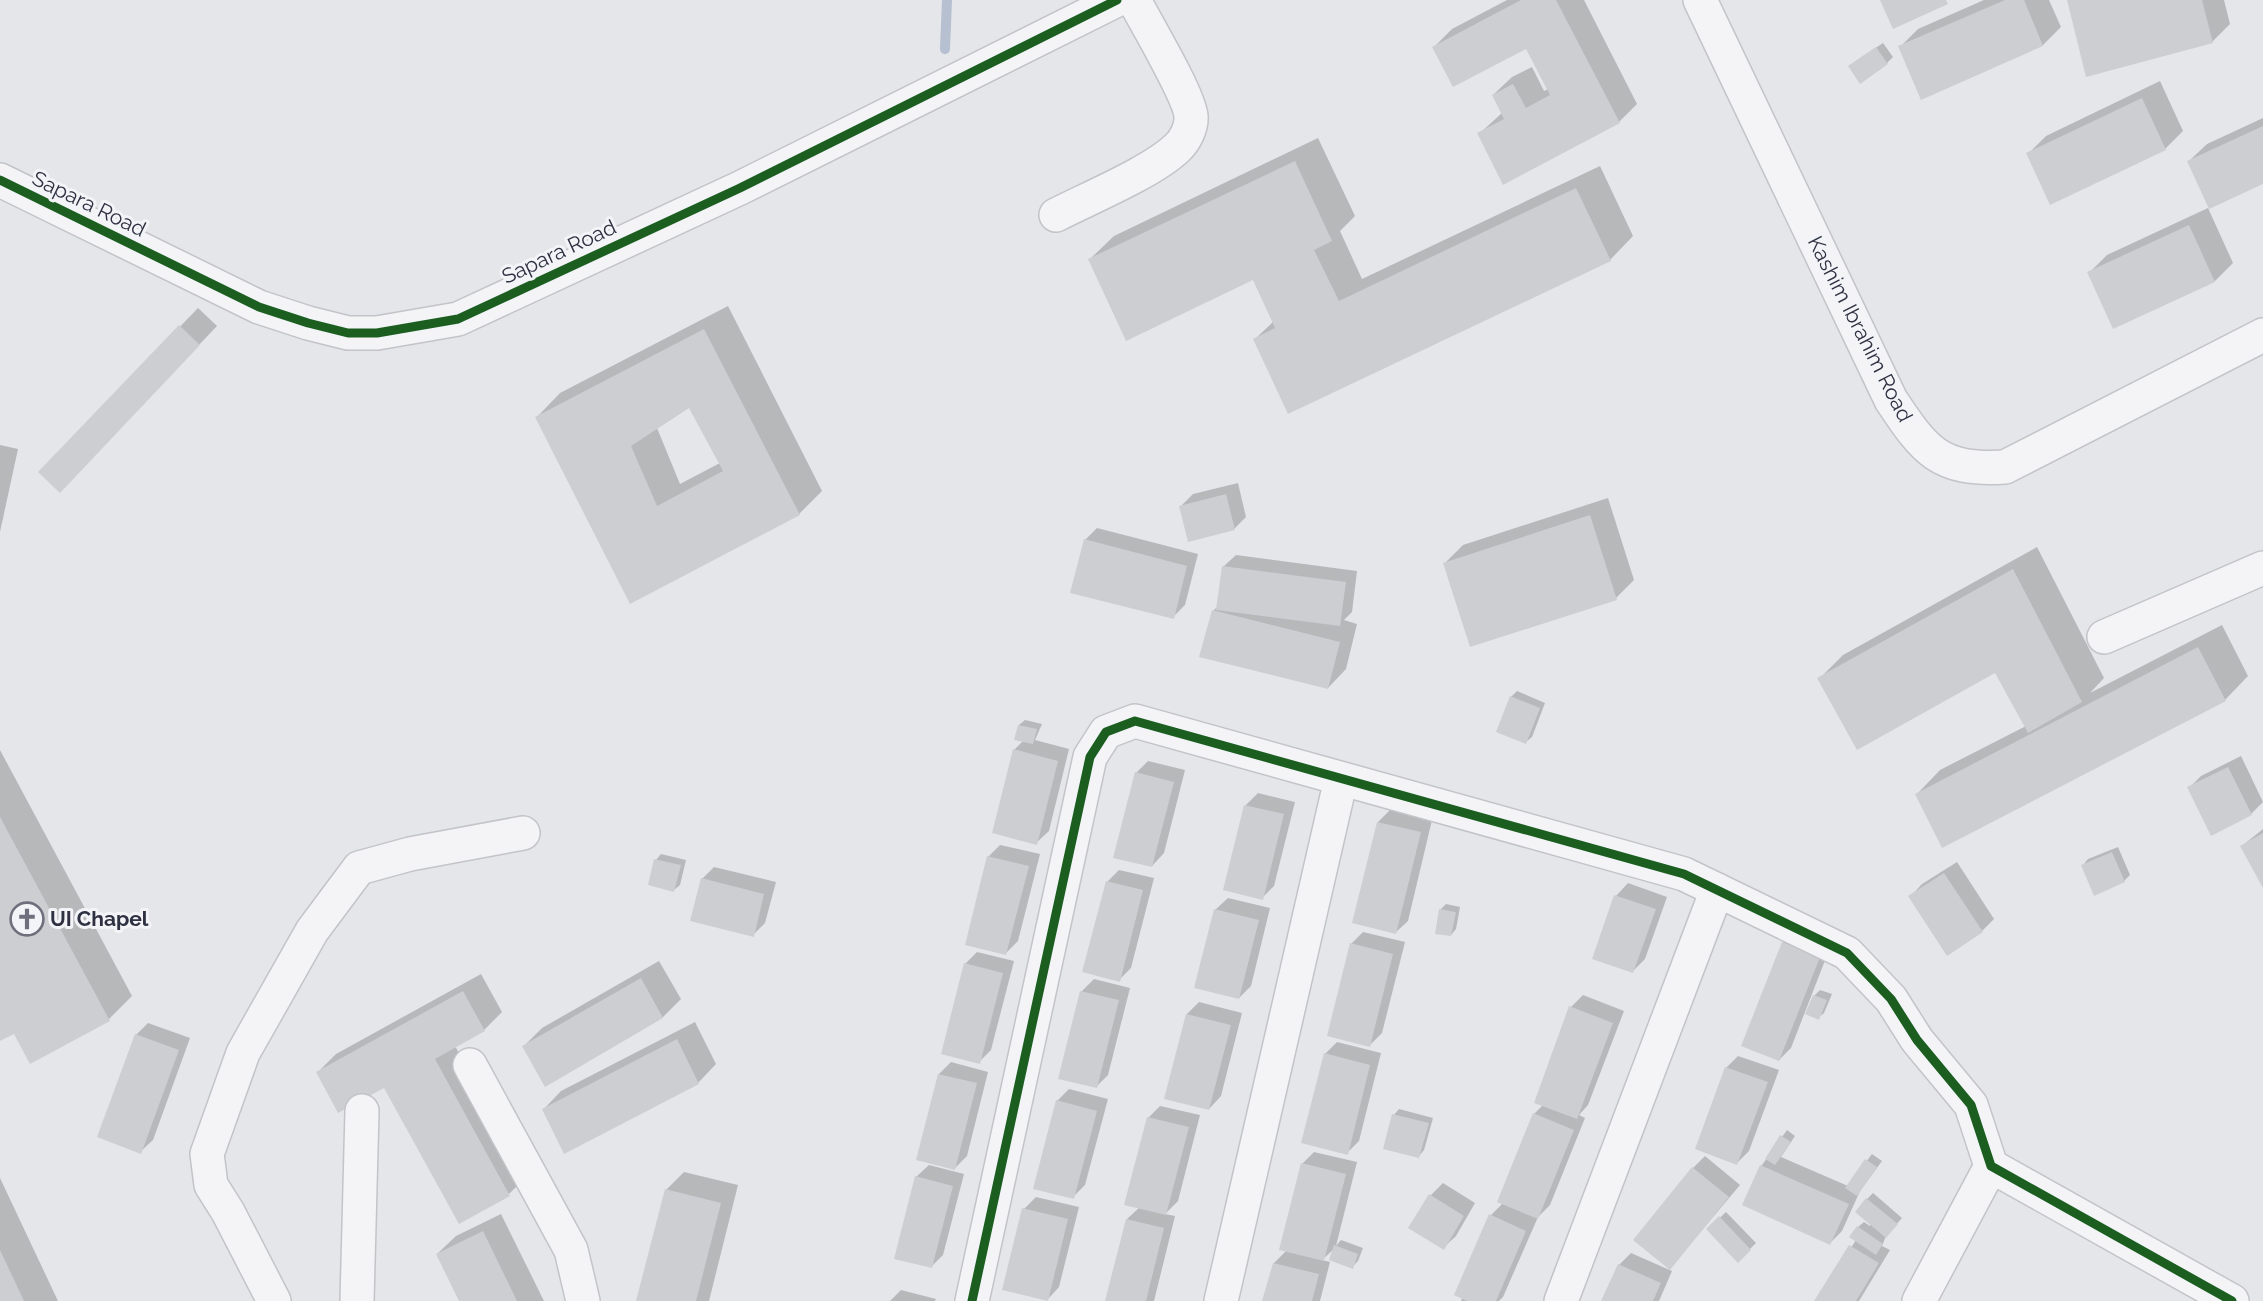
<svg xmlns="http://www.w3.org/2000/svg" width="2263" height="1301" font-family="Raleway,sans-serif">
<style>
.shadow{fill:#0003;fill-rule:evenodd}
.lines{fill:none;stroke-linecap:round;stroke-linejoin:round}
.stream{stroke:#b6c0d0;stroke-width:10}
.building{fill:#cdced1;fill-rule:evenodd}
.minor-casing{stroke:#c3c4c7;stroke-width:36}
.minor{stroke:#f4f4f6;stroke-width:33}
.cycleway-casing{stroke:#f3f4f7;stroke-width:13}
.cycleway{stroke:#1b5e20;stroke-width:9}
.labels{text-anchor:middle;stroke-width:6;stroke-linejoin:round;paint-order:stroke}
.street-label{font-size:21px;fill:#2d3141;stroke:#f3f4f7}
.poi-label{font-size:21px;font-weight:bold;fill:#2d3141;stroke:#f3f4f7;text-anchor:start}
</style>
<rect width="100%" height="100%" fill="#e4e6e9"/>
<g class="shadow">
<path d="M1507,0H1584L1637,104L1619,122L1479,134L1502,113L1493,95L1512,77L1532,67L1544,91L1548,89L1527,47H1434L1452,29Z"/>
<path d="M1984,0H2049L2061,27L2043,45L1900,47L1918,29Z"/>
<path d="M2068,0H2224L2230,24L2212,42Z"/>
<path d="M1883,43L1893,57L1887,63L1856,61Z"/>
<path d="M2160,81L2183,131L2165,149L2028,154L2046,136Z"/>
<path d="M2263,118V183L2188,162L2207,144Z"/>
<path d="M1318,138L1355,216L1340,231L1362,279L1600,166L1633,236L1610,260L1255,339L1274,321L1253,278L1090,259L1114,236Z"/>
<path d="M2208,208L2233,263L2215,281L2113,327L2089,273L2107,255Z"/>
<path d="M728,306L822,491L799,514L630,602L537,417L560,393ZM690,406L720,463L680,484L657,428Z"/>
<path d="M198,308L217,326L78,472H40Z"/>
<path d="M0,445L18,449L0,532Z"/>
<path d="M1238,483L1246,517L1234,529L1181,506L1193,494Z"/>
<path d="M1608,498L1634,580L1616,598L1445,563L1463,545Z"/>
<path d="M1097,528L1198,554L1185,605L1173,617L1085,540Z"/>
<path d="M2037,547L2104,678L2090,693L2222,625L2248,676L2225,700L1917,794L1940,770L2026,726L1996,671L1819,679L1843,655Z"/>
<path d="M1236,555L1357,571L1352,612L1344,620L1357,624L1346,669L1328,688L1213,611L1219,605L1223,567Z"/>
<path d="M1517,691L1545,703L1532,737L1526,742L1511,697Z"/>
<path d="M1025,720L1042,724L1035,740L1069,749L1049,831L1036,843L1014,750L1024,740L1019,725Z"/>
<path d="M0,750L132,996L109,1019L15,1032L0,1040Z"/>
<path d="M2241,756L2263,802L2251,814L2189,788L2201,776Z"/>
<path d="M1148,761L1185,770L1164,853L1152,866L1136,773Z"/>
<path d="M1258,793L1295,802L1274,886L1262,898L1246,805Z"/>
<path d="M1390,810L1432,820L1408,921L1395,933L1378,822Z"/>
<path d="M2263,829V885L2242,846Z"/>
<path d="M1000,845L1040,854L1018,941L1006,953L988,857Z"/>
<path d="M2118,847L2130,875L2124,881L2083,865L2088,859Z"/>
<path d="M661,854L686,860L680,885L674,890L656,860Z"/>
<path d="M1957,862L1994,919L1982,931L1910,897L1922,884Z"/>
<path d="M714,867L776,882L765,923L753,935L702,879Z"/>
<path d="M1119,870L1154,878L1131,968L1119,980L1107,882Z"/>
<path d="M1628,883L1667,897L1645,959L1633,971L1616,896Z"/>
<path d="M1228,898L1270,908L1251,986L1239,998L1215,910Z"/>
<path d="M1446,904L1460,907L1456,929L1451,935L1440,910Z"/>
<path d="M1795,931L1831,945L1791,1048L1779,1060L1783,943Z"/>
<path d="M1363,932L1405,942L1382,1033L1370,1045L1351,944Z"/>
<path d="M977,952L1014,961L991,1050L979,1062L965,964Z"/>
<path d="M659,961L681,999L663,1017L545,1085L524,1046L542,1028Z"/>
<path d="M481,974L502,1012L484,1030L455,1046L527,1176L509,1194L384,1086L317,1073L336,1054Z"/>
<path d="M1094,979L1130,988L1108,1075L1096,1087L1059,1078L1082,991Z"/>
<path d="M1820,990L1832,994L1824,1013L1818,1018L1814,996Z"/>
<path d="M1583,995L1624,1011L1588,1105L1579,1115L1585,1118L1550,1205L1538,1217L1503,1297L1499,1301H1461L1491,1215L1503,1203L1534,1114L1543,1105L1571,1007Z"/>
<path d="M1199,1002L1242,1013L1221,1096L1209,1109L1187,1014Z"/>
<path d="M695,1022L716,1064L698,1083L565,1152L543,1110L561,1091Z"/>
<path d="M148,1023L190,1038L153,1140L140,1152L136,1035Z"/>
<path d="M1337,1042L1381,1053L1359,1141L1347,1153L1325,1054Z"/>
<path d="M1738,1056L1779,1070L1749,1151L1737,1163L1726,1068Z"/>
<path d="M951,1062L988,1072L967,1156L955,1168L939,1074Z"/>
<path d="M1069,1089L1108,1099L1085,1185L1073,1197L1057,1101Z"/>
<path d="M1160,1106L1200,1115L1178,1201L1165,1214L1175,1216L1154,1301H1107L1127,1219L1140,1207L1148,1118Z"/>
<path d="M1399,1109L1433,1118L1424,1150L1419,1156L1394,1115Z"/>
<path d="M1787,1130L1795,1136L1781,1157L1848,1186L1872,1154L1882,1161L1860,1191L1842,1231L1830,1243L1744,1205L1762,1165Z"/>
<path d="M1314,1152L1357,1162L1336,1246L1341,1240L1363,1248L1358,1261L1352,1267L1335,1248L1322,1260L1330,1262L1320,1301H1264L1274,1263L1287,1250L1302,1164Z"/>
<path d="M1705,1156L1740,1185L1670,1268L1693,1168Z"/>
<path d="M929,1165L964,1174L943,1255L931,1267L916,1177Z"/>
<path d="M684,1172L738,1185L709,1301H637L666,1190Z"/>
<path d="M0,1178L58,1301H0Z"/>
<path d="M1443,1183L1475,1203L1456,1236L1443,1248L1431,1195Z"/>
<path d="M1873,1193L1902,1218L1886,1236L1882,1246L1890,1250L1859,1301H1816L1856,1240L1858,1227L1864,1222L1870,1226L1871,1224L1867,1199Z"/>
<path d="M1036,1197L1079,1207L1059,1287L1047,1300L1024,1209Z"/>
<path d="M1726,1212L1756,1243L1738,1261L1708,1229Z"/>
<path d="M501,1214L544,1301H460L437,1254L456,1236Z"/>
<path d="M1631,1253L1672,1271L1659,1301H1603L1619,1265Z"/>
<path d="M901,1290L936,1299L935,1301H890Z"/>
</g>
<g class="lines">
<path class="stream" d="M945,49L947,0"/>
</g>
<g class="building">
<path d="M1521,0H1556L1620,123L1503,185L1477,133L1504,119L1492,95L1513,84L1526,108L1550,95L1526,49L1453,87L1432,47Z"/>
<path d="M1880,0H1946L1948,4L1893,29Z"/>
<path d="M2005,0H2024L2043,46L1921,100L1898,46Z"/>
<path d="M2067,0H2202L2213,43L2086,77Z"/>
<path d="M1876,47L1888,64L1860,84L1848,66Z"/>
<path d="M2142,98L2166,150L2050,205L2026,153Z"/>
<path d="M2263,126V184L2209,209L2187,161Z"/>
<path d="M1295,161L1332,241L1314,250L1339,301L1576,188L1611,261L1288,414L1253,339L1275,328L1253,280L1126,341L1088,259Z"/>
<path d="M2189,225L2215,282L2113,329L2087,272Z"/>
<path d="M179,325L200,345L60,493L38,472Z"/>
<path d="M704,329L800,515L630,604L535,417ZM689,408L723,471L657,506L631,446Z"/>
<path d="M1226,494L1235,530L1188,542L1179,506Z"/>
<path d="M1590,515L1617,600L1470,647L1443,563Z"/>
<path d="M1084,539L1187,566L1174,619L1070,593Z"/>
<path d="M1222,566L1346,582L1340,626L1216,610Z"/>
<path d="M2013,569L2082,702L2028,733L1995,673L1857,750L1817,678Z"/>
<path d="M1212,610L1340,642L1328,689L1199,657Z"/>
<path d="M2198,647L2226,701L1942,848L1915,794Z"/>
<path d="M1510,696L1540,708L1526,744L1496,732Z"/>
<path d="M1018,725L1037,729L1033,744L1014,740Z"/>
<path d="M1013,749L1058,761L1037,845L992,833Z"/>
<path d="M2228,767L2252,815L2211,836L2187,787Z"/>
<path d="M1135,772L1174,782L1152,867L1113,858Z"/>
<path d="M1244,805L1284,814L1263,900L1223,890Z"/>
<path d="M0,817L110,1021L30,1064L14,1034L0,1041Z"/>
<path d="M1377,822L1421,832L1396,934L1352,923Z"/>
<path d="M2263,833V888L2240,846Z"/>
<path d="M2112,852L2125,882L2094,896L2081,865Z"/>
<path d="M987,856L1029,866L1006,955L965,945Z"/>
<path d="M654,859L681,865L674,892L648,885Z"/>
<path d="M1944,873L1983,932L1947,956L1908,896Z"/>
<path d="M701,878L764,894L754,937L690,921Z"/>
<path d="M1106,881L1143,890L1120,982L1082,972Z"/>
<path d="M1614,895L1656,909L1633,973L1592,959Z"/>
<path d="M1214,909L1259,920L1239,999L1194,988Z"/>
<path d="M1439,909L1456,912L1451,936L1435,934Z"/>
<path d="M1782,942L1820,957L1779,1061L1741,1046Z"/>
<path d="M1350,943L1393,954L1370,1047L1327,1036Z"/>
<path d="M964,963L1003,973L980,1064L941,1054Z"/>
<path d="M641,978L663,1018L545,1087L522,1046Z"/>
<path d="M463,991L485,1031L435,1059L510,1196L459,1224L384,1088L338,1113L316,1072Z"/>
<path d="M1080,991L1119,1000L1097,1088L1058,1079Z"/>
<path d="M1813,995L1827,1000L1819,1020L1805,1014Z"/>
<path d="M1569,1006L1613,1023L1577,1119L1534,1103Z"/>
<path d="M1186,1014L1231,1025L1209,1110L1164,1099Z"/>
<path d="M135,1034L179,1050L141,1154L97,1137Z"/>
<path d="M677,1039L699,1084L564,1154L542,1109Z"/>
<path d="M1324,1053L1370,1065L1348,1155L1301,1143Z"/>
<path d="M1725,1067L1768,1082L1737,1165L1695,1149Z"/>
<path d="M938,1074L977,1083L955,1170L916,1160Z"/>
<path d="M1056,1100L1097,1111L1074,1199L1033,1189Z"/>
<path d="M1533,1113L1574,1130L1538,1219L1497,1202Z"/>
<path d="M1392,1114L1429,1123L1419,1158L1383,1149Z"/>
<path d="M1147,1117L1189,1127L1166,1215L1124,1205Z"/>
<path d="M1780,1135L1791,1142L1775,1165L1765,1159Z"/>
<path d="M1865,1159L1877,1167L1857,1196L1845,1188Z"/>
<path d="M1301,1163L1346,1174L1324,1261L1279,1250Z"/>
<path d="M1760,1165L1849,1204L1830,1245L1742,1205Z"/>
<path d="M1692,1167L1729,1197L1670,1270L1633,1240Z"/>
<path d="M915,1176L953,1186L932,1268L894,1259Z"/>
<path d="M665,1189L721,1203L696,1301H636Z"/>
<path d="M1429,1194L1464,1216L1444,1250L1408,1228Z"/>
<path d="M1866,1198L1898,1224L1886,1238L1855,1212Z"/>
<path d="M1022,1208L1068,1219L1048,1301L1002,1290Z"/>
<path d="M1489,1214L1526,1231L1496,1301H1467L1454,1295Z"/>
<path d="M1719,1216L1751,1250L1738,1263L1706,1229Z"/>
<path d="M1126,1219L1164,1228L1146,1301H1105Z"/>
<path d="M1857,1226L1883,1244L1876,1255L1849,1237Z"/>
<path d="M483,1231L517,1301H459L436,1254Z"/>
<path d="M1334,1245L1358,1254L1353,1269L1329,1260Z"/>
<path d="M1849,1245L1879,1263L1856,1301H1814Z"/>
<path d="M0,1250L9,1269L24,1301H0Z"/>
<path d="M1273,1263L1319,1274L1312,1301H1262Z"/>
<path d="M1618,1264L1661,1283L1653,1301H1601Z"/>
</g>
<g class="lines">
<defs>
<g id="minor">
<path d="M1700,0L1891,400C1925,451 1939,471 2005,467L2263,335"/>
<path d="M0,180L259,307L308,323L348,333H377L458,319L740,188L1117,0"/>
<path d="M1056,215C1089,198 1152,172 1177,148C1185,141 1192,127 1191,116C1189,95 1146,23 1134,0"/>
<path d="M2104,637L2263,568"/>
<path d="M470,1065L571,1250L583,1301"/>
<path d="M274,1301L228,1212L211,1185L207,1154L243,1053L312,931L359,868L410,854L523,833"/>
<path d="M357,1301L362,1111"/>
<path d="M972,1301L1090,757L1106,732L1135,721L1684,874L1847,953L1891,999L1917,1040L1971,1105L1991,1166L2232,1301"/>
<path d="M1221,1301L1341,779"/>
<path d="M1561,1301L1717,890"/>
<path d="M1919,1301L1991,1166"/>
</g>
</defs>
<use href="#minor" class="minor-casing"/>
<use href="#minor" class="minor"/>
<defs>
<g id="cycleway">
<path d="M0,180L259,307L308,323L348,333H377L458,319L740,188L1117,0"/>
<path d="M972,1301L1090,757L1106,732L1135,721L1684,874L1847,953L1891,999L1917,1040L1971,1105L1991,1166L2232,1301"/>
</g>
</defs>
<use href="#cycleway" class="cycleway-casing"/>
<use href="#cycleway" class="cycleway"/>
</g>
<defs>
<symbol id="church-ring" viewBox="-11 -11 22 22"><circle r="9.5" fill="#f3f4f7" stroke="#6d707c" stroke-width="1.5"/><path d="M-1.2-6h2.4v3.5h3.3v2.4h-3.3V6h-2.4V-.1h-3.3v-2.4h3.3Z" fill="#6d707c"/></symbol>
</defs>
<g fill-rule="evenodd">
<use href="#church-ring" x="8" y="900" width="38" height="38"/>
</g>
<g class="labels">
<g class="street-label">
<text transform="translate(89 204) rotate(26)" y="7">Sapara Road</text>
<text transform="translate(559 252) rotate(-25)" y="7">Sapara Road</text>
<text transform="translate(1860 329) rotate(63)" y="7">Kashim Ibrahim Road</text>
</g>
<g class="poi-label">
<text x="50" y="926">UI Chapel</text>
</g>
</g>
</svg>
